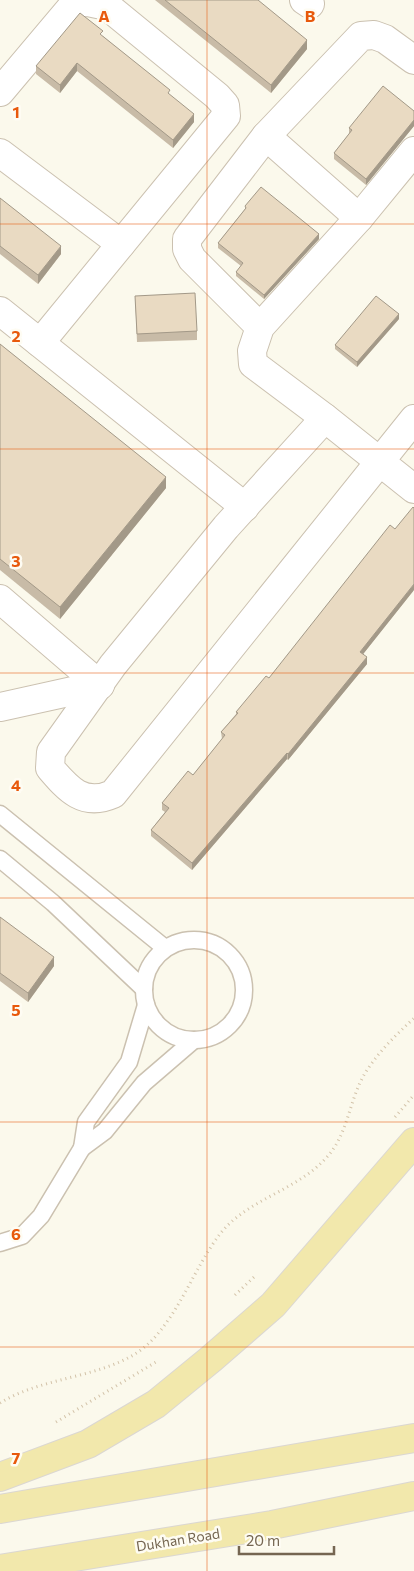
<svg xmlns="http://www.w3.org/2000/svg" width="414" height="1571" font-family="Commissioner,sans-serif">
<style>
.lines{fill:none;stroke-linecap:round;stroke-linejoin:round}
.service-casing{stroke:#cbc1b0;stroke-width:19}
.minor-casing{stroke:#cbc1b0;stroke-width:30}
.primary-casing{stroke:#dbd7d2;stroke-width:30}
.path{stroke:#d3c3a9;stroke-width:3;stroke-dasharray:1 4;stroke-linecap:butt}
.service{stroke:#fff;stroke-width:16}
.minor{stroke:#fff;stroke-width:28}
.primary{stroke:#f2e8ac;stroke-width:28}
.wall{fill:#c8bba7}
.shaded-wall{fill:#a39988}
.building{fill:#e9dac2;stroke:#a39988}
.grid{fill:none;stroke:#e8590c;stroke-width:1;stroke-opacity:0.55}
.labels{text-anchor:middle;stroke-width:5;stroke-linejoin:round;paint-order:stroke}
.street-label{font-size:14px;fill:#756651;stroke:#fefcf3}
.grid-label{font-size:16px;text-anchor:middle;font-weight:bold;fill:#e8590c;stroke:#fefcf3;stroke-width:5;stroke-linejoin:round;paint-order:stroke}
</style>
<rect width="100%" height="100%" fill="#fbf9ec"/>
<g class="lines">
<defs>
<g id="service">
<path d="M0,814L165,948"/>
<path d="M0,859L53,903L144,989"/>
<circle cx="194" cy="990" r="50"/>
<path d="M146,1005L129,1062L86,1122L82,1148L105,1131L144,1083L194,1040"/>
<path d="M0,1243L22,1236L41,1216L82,1148"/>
</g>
<g id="minor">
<path d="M304,0L310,4"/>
<path d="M0,92L75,3L88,2L107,6L217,96L225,105L226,116L40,343"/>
<path d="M266,136L361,36L374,35L385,39L414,60"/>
<path d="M414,151L359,218L260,327L252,351L253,364L325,418L414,489"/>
<path d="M0,153L121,244"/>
<path d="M0,311L245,507"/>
<path d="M260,327L192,259L187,249V239L266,136L359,218"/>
<path d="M325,418L226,527L113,665L51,752L50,768C68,789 83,807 113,794L414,419"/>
<path d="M0,599L100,685"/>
<path d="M0,707L100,685"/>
</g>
<g id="primary">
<path d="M0,1477L88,1444L156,1404L211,1359L273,1305L414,1142"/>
<path d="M0,1509L414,1438"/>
<path d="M0,1569L272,1525L414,1496"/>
</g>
</defs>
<use href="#service" class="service-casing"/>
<use href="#minor" class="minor-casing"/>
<use href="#primary" class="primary-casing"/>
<g class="path">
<path d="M395,1117L414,1095"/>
<path d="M235,1295L254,1277"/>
<path d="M0,1403C40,1378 96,1378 135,1354C174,1330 192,1270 220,1234C247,1199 297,1191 327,1157C348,1134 349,1101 364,1075C377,1053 396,1035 414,1018"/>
<path d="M56,1422L156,1362"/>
</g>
<use href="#service" class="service"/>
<use href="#minor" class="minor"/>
<use href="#primary" class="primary"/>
</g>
<g class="wall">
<path d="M155,0H258L307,49L271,93Z"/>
<path d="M103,36L170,95L194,122L173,148L77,71L60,93L36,74V66Z"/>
<path d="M414,111V126L366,185L334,159V153L349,134V128Z"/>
<path d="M0,198L61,254L38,284L0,254Z"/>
<path d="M245,206L319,239L264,299L236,276V272L241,266L218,248V243L245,209Z"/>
<path d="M135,296L197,331V340L137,342Z"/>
<path d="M399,319L357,367L335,349V345Z"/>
<path d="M0,344L166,488L60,619L0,570Z"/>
<path d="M414,590L363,654L367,664L288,760L287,759L192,870L151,836V830L165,812L162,810V803L193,775L222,739L221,732L236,714V712L269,678Z"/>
<path d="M0,917L54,966L28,1002L0,981Z"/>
</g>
<g class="shaded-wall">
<path d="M307,40V49L271,93V85Z"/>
<path d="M77,63V71L60,93V85Z"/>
<path d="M194,114V122L173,148V140Z"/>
<path d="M414,120V126L366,185V179Z"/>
<path d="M319,234V239L264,299V295Z"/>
<path d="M61,246V254L38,284V275Z"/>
<path d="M399,314V319L357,367V362Z"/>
<path d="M166,477V488L60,619V607Z"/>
<path d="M414,584V590L360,658V652Z"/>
<path d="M367,657V664L288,760V754Z"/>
<path d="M287,753V759L192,870V863Z"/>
<path d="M54,957V966L28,1002V993Z"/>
</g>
<g class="building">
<path d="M165,0H258L307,40L271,85Z"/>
<path d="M80,13L103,31L100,34L170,90L168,93L194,114L173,140L77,63L60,85L36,66Z"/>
<path d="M383,86L414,111V120L366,179L334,153L352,130L349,128Z"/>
<path d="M261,187L319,234L264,295L236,272L243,263L218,243L246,208L245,206Z"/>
<path d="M0,198L61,246L38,275L0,246Z"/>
<path d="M195,293L197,331L137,334L135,296Z"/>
<path d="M376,296L399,314L357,362L335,345Z"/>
<path d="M0,344L166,477L60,607L0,559Z"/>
<path d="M413,507L414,508V584L360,652L367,657L288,754L287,753L192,863L151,830L169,808L162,803L188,771L193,775L225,735L221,732L238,713L236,712L266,676L269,678L390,525L395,529Z"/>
<path d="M0,917L54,957L28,993L0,973Z"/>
</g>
<path class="grid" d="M207,0V1571M0,224H414M0,449H414M0,673H414M0,898H414M0,1122H414M0,1347H414"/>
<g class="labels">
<g class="street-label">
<text transform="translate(178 1540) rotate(-9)" y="5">Dukhan Road</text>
</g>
</g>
<g class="grid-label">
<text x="104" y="22">A</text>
<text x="310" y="22">B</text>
<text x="16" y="118">1</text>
<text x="16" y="342">2</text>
<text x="16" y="567">3</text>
<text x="16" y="791">4</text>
<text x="16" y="1016">5</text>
<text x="16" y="1240">6</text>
<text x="16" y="1464">7</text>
</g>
<path d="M239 1546v8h95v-8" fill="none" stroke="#756651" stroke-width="2.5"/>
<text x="246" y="1546" font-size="15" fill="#756651" stroke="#fefcf3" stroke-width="4" paint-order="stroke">20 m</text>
</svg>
